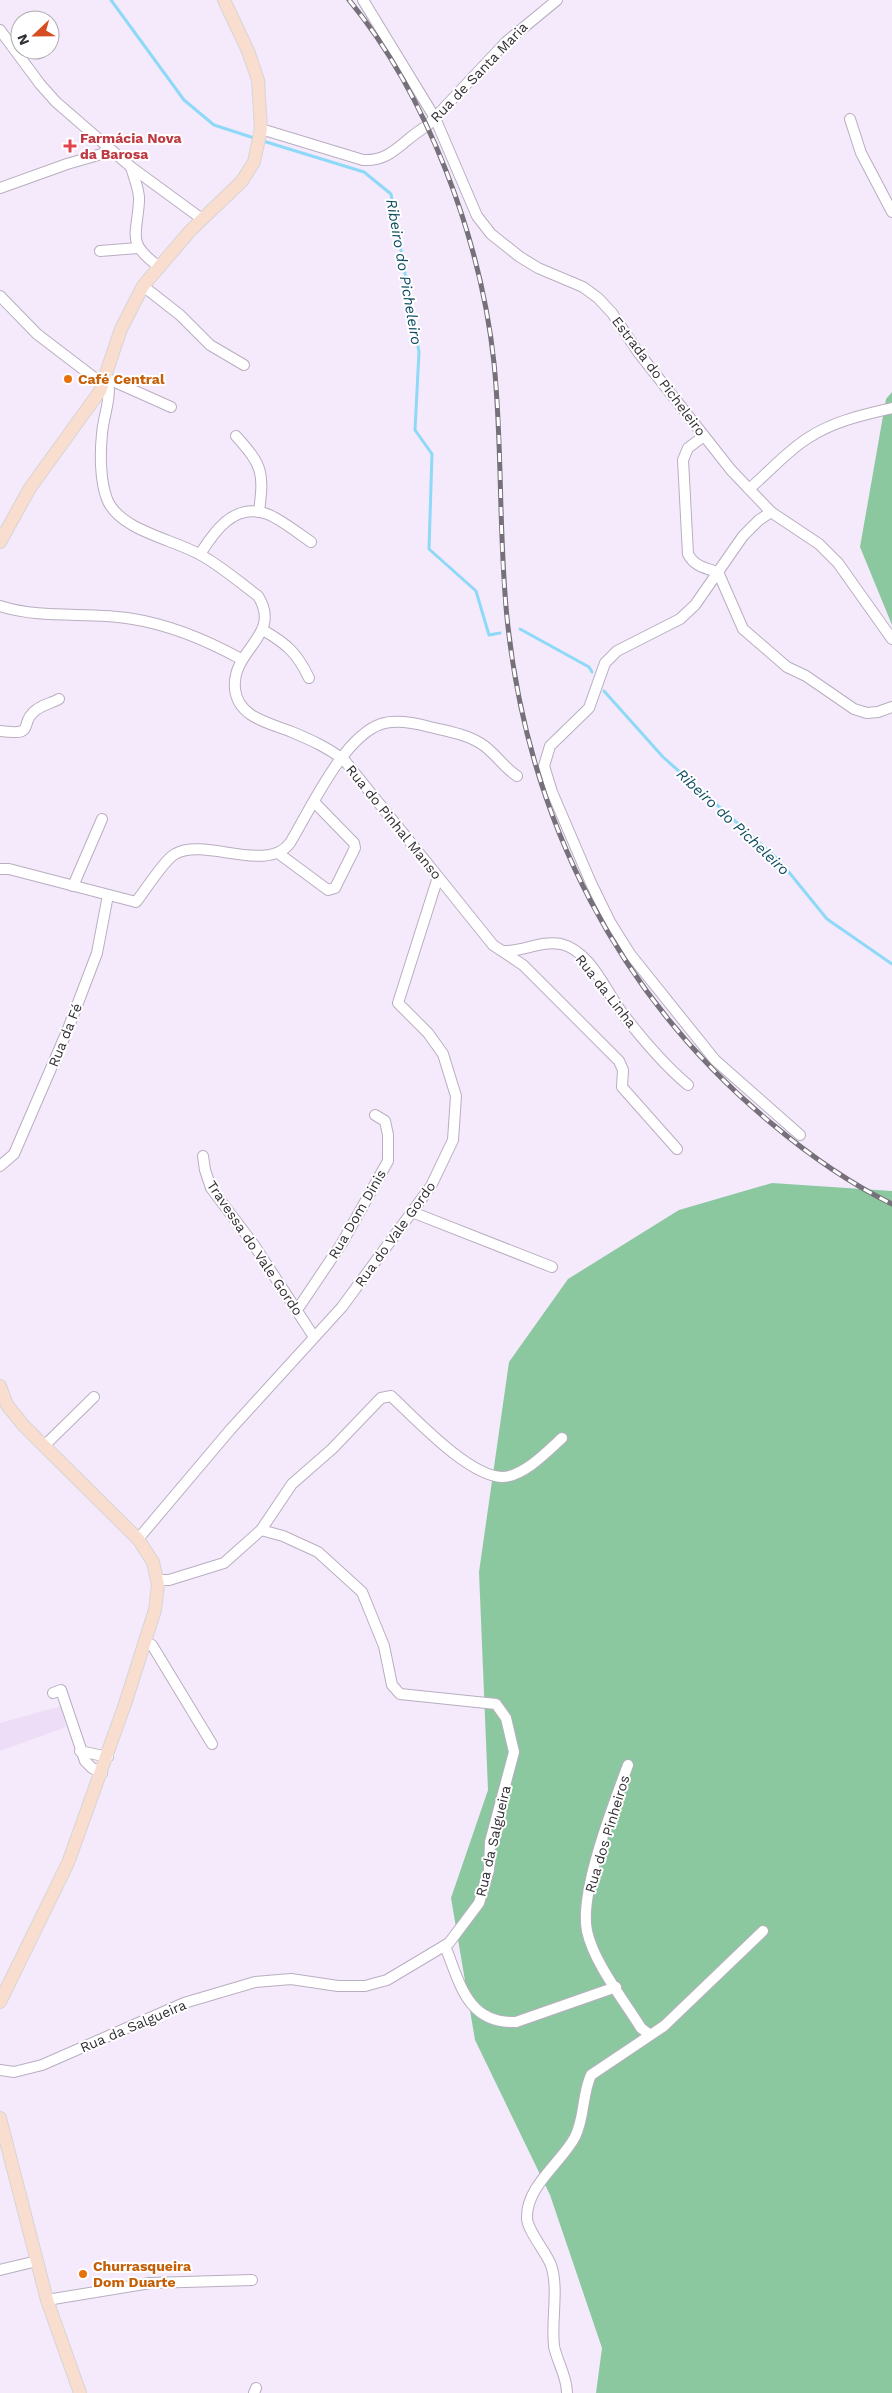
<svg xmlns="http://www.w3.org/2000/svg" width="892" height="2393" font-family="'Work Sans',sans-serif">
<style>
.built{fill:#edddf6}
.forest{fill:#8cc89f}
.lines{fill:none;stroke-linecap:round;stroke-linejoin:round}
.stream{stroke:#8ed8f8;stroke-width:3}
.minor-casing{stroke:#b9aec0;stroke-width:12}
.major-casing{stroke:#d6d5d7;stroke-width:14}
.minor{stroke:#fff;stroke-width:10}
.major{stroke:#f9ddce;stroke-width:12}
.rail-casing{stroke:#76707a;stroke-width:5}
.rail{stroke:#fff;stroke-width:3;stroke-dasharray:9;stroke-linecap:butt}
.health-dot{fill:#e0444e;stroke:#fff;stroke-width:2}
.food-dot{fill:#e8710a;stroke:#fff;stroke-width:2}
.labels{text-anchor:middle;stroke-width:4;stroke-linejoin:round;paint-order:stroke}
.street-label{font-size:14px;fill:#332f36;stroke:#fff}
.health-label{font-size:14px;font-weight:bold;fill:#be3a42;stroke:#fff;text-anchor:start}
.food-label{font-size:14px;font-weight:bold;fill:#c56008;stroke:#fff;text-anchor:start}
.water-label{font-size:15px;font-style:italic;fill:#114e64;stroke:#fff}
</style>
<rect width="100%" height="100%" fill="#f5eafc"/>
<path class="built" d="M61,1706L66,1727L0,1751V1723Z"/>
<g class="forest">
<path d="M892,392V625L860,547L886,399Z"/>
<path d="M772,1183L892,1191V2393H596L602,2348L550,2195L475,2040L451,1898L488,1790L479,1572L509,1362L568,1279L679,1210Z"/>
</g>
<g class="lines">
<g class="stream">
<path d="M111,0L184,100L214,125L257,139"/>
<path d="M263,141L364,172L391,194L419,352L415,430L432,454L429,549L476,591L489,635L500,633"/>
<path d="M520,629L589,667L592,672"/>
<path d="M604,691L663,757L779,860L827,919L892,964"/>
</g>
<defs>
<g id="minor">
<path d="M363,0L435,118L477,216L491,234L520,257L538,268L583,287L598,298L612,313L638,352L731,470L771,512L819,544L838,563L892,639"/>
<path d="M0,30L40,84L56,102L131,167L202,219"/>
<path d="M850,119L861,153L892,212"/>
<path d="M261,129L363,160C392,162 403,139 427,126L506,42L557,0"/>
<path d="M131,167C134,178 140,191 139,201C137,236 126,242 158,266"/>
<path d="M0,188L67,164L112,151"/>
<path d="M100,251L138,248"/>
<path d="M143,286L180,315L210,345L244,365"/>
<path d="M0,296L37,334L109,389C109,405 103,419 102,434C100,453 100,481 107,499C119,530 172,539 199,554C220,565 239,582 258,596C283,636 231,649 235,689C238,718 270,723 292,732C311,740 329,748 345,761L493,945L523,965L619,1061L623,1070L622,1087L677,1149"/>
<path d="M106,378L171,407"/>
<path d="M236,436C263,466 264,472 259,512"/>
<path d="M704,436L688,448L683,460L688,554C694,566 705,568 718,572L743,629L787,667L806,676L854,709L867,713L878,712L892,707"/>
<path d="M749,489C768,473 787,451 808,438C834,421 863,415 892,408"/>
<path d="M771,512L759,520L743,536L695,605L680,619L617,651L605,663L589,708L550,746L544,766L552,792L591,883L610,922L630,954L715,1060L800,1135"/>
<path d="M200,554C214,532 233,504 264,513C277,516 299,534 311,542"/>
<path d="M0,606C44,620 89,611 133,619C171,625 208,641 241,659"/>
<path d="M263,630C287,644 297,653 309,678"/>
<path d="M0,731C39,736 17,724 36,710C42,705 52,703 59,699"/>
<path d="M278,853L328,890L335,888L355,848L354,843L314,802"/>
<path d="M0,869H9L136,902C144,892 165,859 175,854C205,837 267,874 290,843C310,810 343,737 381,724C396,719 415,723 430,727C447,731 465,734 480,743C494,751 503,767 517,776"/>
<path d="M73,886L102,819"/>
<path d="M504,951C523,952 541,940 561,944C591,951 606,992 623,1014C643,1040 663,1064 688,1085"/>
<path d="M203,1156L205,1170L211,1188L254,1245L314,1337"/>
<path d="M0,1166L14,1154L68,1029L97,953L108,895"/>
<path d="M412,1212L552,1267"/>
<path d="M297,1310L342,1243L388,1161V1135L385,1121L375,1115"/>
<path d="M44,1446L94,1397"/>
<path d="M138,1539L230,1430L342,1307L431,1186L453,1140L456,1096L443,1054L428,1033L398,1003L438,877"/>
<path d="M157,1580H169L224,1563L261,1530L292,1484L332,1449L381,1398L391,1396C415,1418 468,1476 502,1477C523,1477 548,1451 562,1438"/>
<path d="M144,1642L152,1645L212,1744"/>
<path d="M53,1693L61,1690L85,1761L92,1768L102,1773"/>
<path d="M80,1751L108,1757"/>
<path d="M628,1765C614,1803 579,1892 587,1931C594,1963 623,1999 641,2028L649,2034"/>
<path d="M445,1946C460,1983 467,2024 516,2022L616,1987"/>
<path d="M0,2070L14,2072L42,2065L184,2003L255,1982L291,1979L338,1986H365L387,1980L449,1943L479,1903L489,1870L490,1842L514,1752L506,1718L496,1704L400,1694L392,1685L384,1646L362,1592L318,1552L283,1536L261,1530"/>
<path d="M0,2270L37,2261"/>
<path d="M47,2300L150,2283L252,2280"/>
<path d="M254,2393L256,2388"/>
<path d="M567,2393C567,2376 557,2362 554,2346C551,2321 559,2288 551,2265C546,2252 527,2230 527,2218C526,2186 562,2162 575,2137C585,2117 582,2094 591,2075L664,2026L763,1931"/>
</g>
<g id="major">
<path d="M0,542L30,488L100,391L121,329L143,286L190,231L242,181L254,162L261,129L258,80L248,51L224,0"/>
<path d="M0,1386L7,1405L24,1426L138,1539L153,1562L158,1585L155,1610L125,1704L68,1863L0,2002"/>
<path d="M0,2118L47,2300L80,2393"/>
</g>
</defs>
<use href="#minor" class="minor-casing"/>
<use href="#major" class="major-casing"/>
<use href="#minor" class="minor"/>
<use href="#major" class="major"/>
<defs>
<path id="rail" d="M349,0C428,96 481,240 494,363C503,451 498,540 508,627C530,823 619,997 771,1123C808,1154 849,1183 892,1204"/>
</defs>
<use href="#rail" class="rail-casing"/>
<use href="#rail" class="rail"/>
</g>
<path class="health-dot" d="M67.5 138.5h5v5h5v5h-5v5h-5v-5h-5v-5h5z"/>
<g class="food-dot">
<circle cx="68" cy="379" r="5"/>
<circle cx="83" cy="2274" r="5"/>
</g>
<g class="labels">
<g class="street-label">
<text transform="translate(479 72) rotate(-46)" y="5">Rua de Santa Maria</text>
<text transform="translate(659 376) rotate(53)" y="5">Estrada do Picheleiro</text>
<text transform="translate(394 822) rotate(51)" y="5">Rua do Pinhal Manso</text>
<text transform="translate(606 991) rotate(52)" y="5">Rua da Linha</text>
<text transform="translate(65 1035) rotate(-68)" y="5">Rua da Fé</text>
<text transform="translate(357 1214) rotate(-60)" y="5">Rua Dom Dinis</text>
<text transform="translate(395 1234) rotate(-54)" y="5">Rua do Vale Gordo</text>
<text transform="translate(255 1248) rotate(56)" y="5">Travessa do Vale Gordo</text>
<text transform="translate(607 1834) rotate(-73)" y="5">Rua dos Pinheiros</text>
<text transform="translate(493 1841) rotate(-77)" y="5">Rua da Salgueira</text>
<text transform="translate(133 2026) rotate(-23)" y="5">Rua da Salgueira</text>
</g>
<g class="health-label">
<text x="80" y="143">Farmácia Nova<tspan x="80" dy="16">da Barosa</tspan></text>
</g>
<g class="food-label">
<text x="78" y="384">Café Central</text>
<text x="93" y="2271">Churrasqueira<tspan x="93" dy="16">Dom Duarte</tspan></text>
</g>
<g class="water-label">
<text transform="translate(404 272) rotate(80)" y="5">Ribeiro do Picheleiro</text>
<text transform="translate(733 822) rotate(43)" y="5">Ribeiro do Picheleiro</text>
</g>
</g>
<g transform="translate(35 35) rotate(248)"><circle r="24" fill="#ffffff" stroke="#adacaf"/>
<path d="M0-4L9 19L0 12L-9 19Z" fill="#d54d20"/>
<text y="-8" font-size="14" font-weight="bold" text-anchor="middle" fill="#332f36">N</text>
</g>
</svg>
